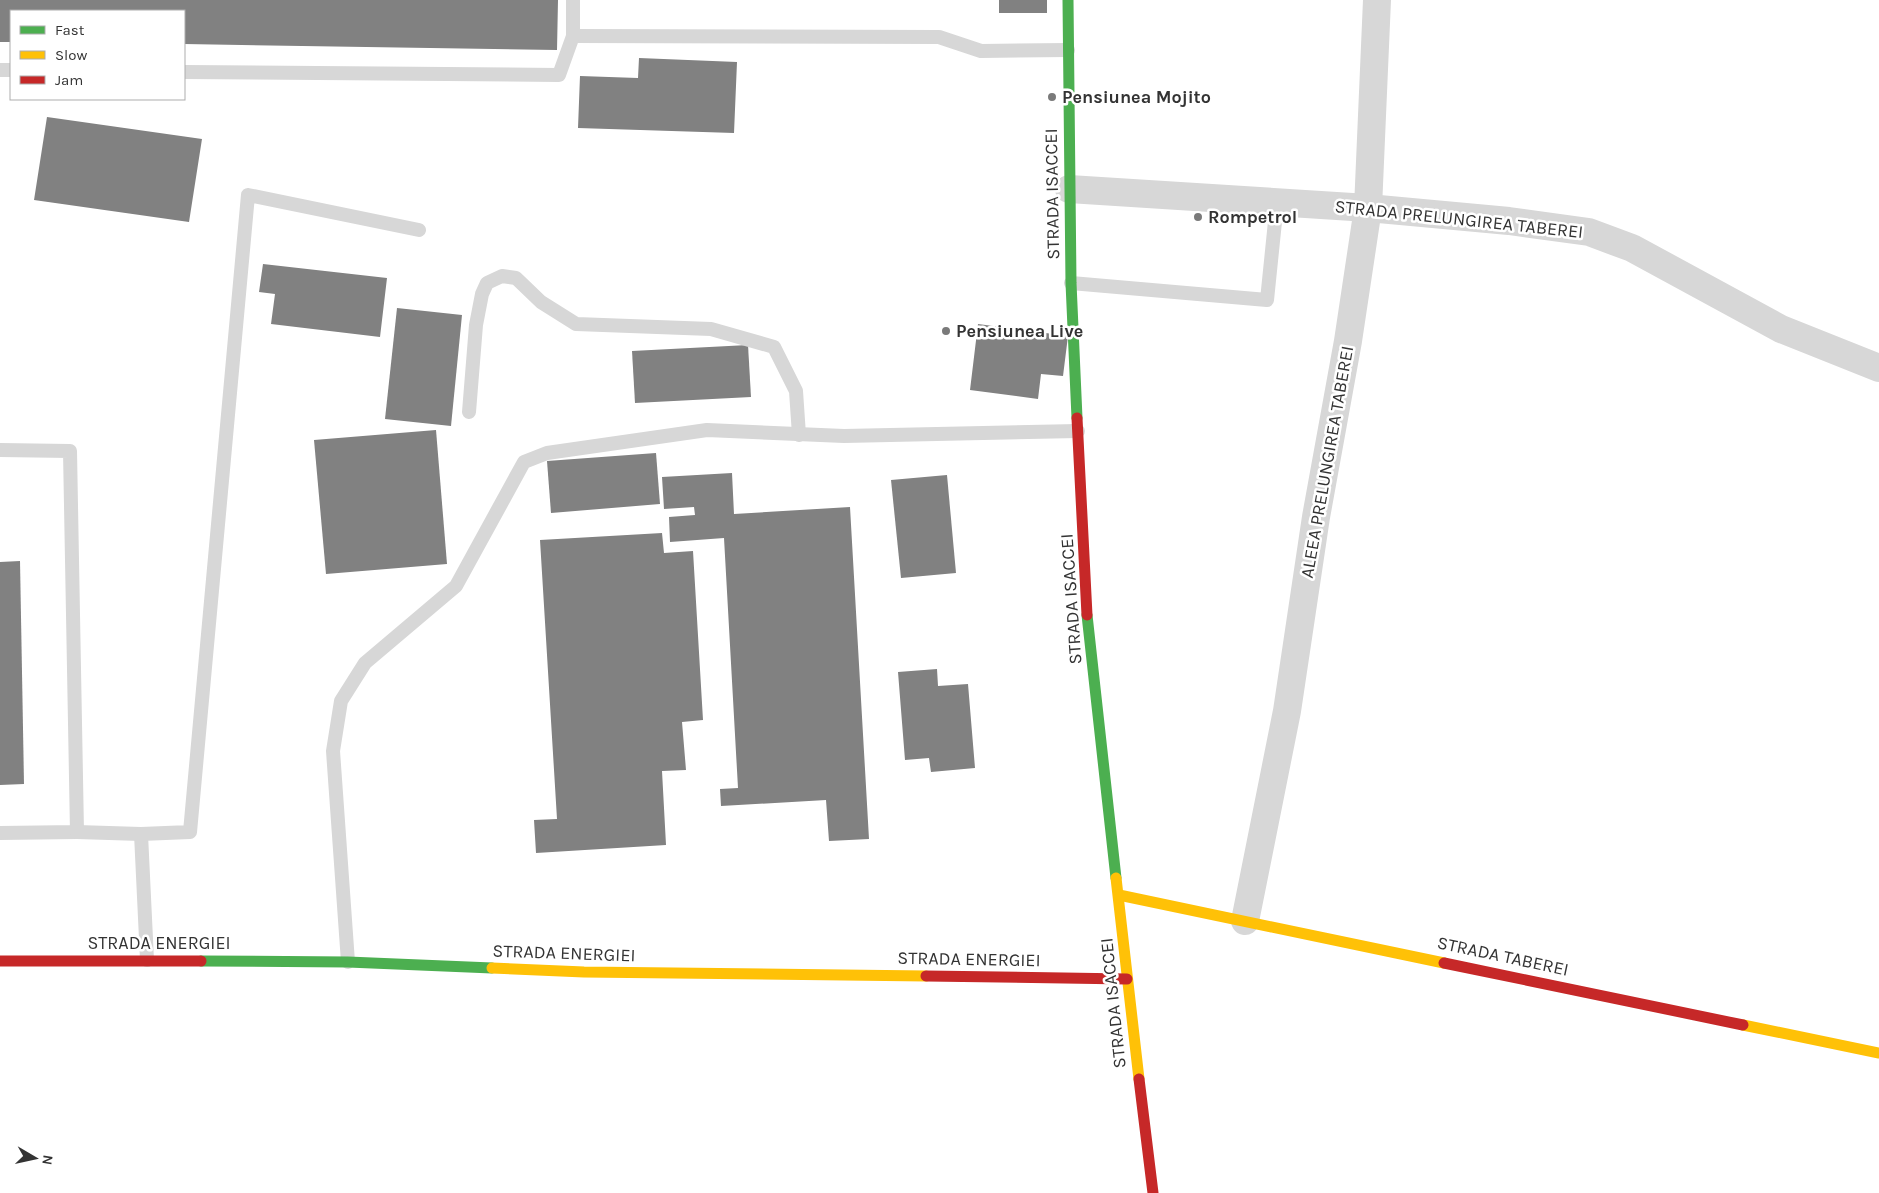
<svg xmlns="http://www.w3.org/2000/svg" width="1879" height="1193" font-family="Karla,sans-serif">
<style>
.building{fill:#818181}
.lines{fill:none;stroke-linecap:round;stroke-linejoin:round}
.lane{stroke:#d7d7d7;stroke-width:14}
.street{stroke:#d7d7d7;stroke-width:28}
.fast{stroke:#4caf50;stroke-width:11}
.slow{stroke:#ffc107;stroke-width:11}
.jam{stroke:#c62828;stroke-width:11}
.poi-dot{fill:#7a7a7a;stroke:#fff;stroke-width:2}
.labels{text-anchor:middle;stroke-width:5;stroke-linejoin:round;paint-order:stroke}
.poi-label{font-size:18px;font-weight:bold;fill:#333;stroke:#fff;text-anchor:start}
.street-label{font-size:18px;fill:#333;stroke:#fff}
</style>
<rect width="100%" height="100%" fill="#fff"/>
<g class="building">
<path d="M0,0H558L557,50L184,44V11H11V42H0Z"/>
<rect x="999" y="0" width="48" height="13"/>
<path d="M639,58L737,62L734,133L578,128L580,76L638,78Z"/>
<path d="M47,117L202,139L189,222L34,200Z"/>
<path d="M263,264L387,278L380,337L271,324L275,294L259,292Z"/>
<path d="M397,308L462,315L451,426L385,419Z"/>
<path d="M978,324L1068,336L1063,376L1041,374L1038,399L970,390Z"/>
<path d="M748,345L751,397L635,403L632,351Z"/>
<path d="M436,430L447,564L326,574L314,440Z"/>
<path d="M656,453L660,504L551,513L547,461Z"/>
<path d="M732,473L734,514L850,507L869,839L829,841L826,800L721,806L720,789L738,788L724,538L670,542L669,517L695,515L694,507L664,509L662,477Z"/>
<path d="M947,475L956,573L901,578L891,480Z"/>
<path d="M662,533L664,553L693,551L703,720L682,722L686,770L662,771L666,845L536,853L534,820L557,819L540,540Z"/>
<path d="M20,561L24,784L0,785V562Z"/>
<path d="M937,669L938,686L968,684L975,768L931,772L929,758L905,760L898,672Z"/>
</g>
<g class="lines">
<g class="lane">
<path d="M573,36L939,37L981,51L1068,50"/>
<path d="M0,70H11"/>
<path d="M184,72L559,75L573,36V0"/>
<path d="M1071,283L1267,300L1277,202"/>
<path d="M469,412L476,325L482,294L487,283L502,276L516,278L541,302L576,324L711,329L774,347L796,391L799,435"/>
<path d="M0,450L70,451L77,832L0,833"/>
<path d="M77,832L141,834"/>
<path d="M147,960L141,834L190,832L248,195L419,230"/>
<path d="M348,962L333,751L341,701L365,663L456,586L524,462L547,453L707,430L844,436L1078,431"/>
</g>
<g class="street">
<path d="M1069,189L1368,208L1509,221L1589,232L1632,248L1781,329L1879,368"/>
<path d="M1245,921L1287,711L1316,517L1348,341L1368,208L1377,0"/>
</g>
<g class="fast">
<path d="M1068,0L1071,283L1077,418"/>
<path d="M1087,615L1116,878"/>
<path d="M201,961L348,962L492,968"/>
</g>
<g class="slow">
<path d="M1116,878L1139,1079"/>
<path d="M1119,895L1444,963"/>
<path d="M492,968L584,972L926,976"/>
<path d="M1743,1025L1879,1053"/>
</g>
<g class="jam">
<path d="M1077,418L1087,615"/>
<path d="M0,961H201"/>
<path d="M1444,963L1743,1025"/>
<path d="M926,976L1127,979"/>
<path d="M1139,1079L1153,1193"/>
</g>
</g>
<g class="poi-dot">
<circle cx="1052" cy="97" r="5"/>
<circle cx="1198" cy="217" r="5"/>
<circle cx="946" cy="331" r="5"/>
</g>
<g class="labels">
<g class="poi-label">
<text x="1062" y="103">Pensiunea Mojito</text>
<text x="1208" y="223">Rompetrol</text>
<text x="956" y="337">Pensiunea Live</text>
</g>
<g class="street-label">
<text transform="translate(1052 194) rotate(-91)" y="6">STRADA ISACCEI</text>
<text transform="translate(1459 219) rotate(6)" y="6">STRADA PRELUNGIREA TABEREI</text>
<text transform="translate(1327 462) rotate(-80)" y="6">ALEEA PRELUNGIREA TABEREI</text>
<text transform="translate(1071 599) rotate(-94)" y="6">STRADA ISACCEI</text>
<text x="159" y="949">STRADA ENERGIEI</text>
<text transform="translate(564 953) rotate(2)" y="6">STRADA ENERGIEI</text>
<text transform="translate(1503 956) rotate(12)" y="6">STRADA TABEREI</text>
<text transform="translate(969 959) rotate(1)" y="6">STRADA ENERGIEI</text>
<text transform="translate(1113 1003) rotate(-96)" y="6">STRADA ISACCEI</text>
</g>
</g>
<rect x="10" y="10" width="175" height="90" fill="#ffffff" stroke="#adadad"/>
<rect x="20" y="26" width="25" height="8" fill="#4caf50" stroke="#adadad"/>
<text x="55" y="35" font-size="15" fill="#333333">Fast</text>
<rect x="20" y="51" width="25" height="8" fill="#ffc107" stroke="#adadad"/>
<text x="55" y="60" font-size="15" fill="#333333">Slow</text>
<rect x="20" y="76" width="25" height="8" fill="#c62828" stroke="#adadad"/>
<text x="55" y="85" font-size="15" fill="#333333">Jam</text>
<g transform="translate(35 1158) rotate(99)" stroke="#ffffff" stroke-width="4" paint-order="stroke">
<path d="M0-4L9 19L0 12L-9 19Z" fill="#333333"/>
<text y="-8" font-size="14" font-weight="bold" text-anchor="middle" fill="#333333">N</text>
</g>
</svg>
